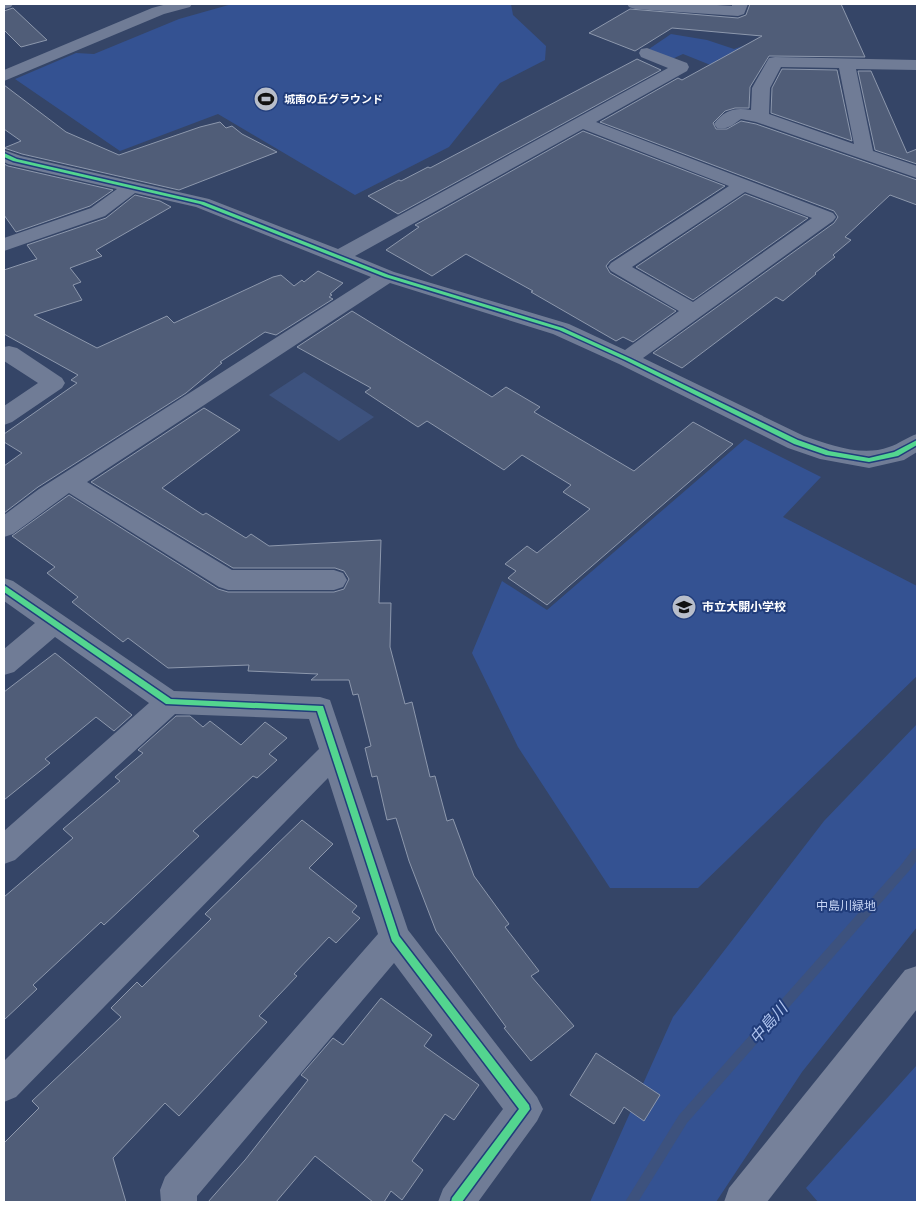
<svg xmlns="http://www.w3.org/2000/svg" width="921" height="1206" font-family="'Noto Sans','Noto Sans JP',sans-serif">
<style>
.green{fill:#345292}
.water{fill:#3d527e}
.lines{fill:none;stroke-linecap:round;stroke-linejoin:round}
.stream{fill:#3d527e;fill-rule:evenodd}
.building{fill:#505d78;stroke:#8d98ad}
.street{fill:#707c96;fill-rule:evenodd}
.secondary{fill:#76819a;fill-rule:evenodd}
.cycleway-casing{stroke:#213d7b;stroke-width:3}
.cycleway{fill:#53d58f;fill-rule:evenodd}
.labels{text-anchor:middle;stroke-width:4;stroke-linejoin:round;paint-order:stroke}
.far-poi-label{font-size:11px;font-weight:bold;fill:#fff;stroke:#213d7b;text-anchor:start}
.poi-label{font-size:12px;font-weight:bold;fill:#fff;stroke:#213d7b;text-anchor:start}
.park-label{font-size:12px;fill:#c6d5f5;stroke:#213d7b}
.near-water-label{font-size:16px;font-style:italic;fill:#aec3ee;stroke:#213d7b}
</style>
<rect width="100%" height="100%" fill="#354567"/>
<g class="green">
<path d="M232,4H511L513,15L546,46L545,60L500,83L449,147L355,195L218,114L120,151L15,79L76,53L94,54L179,19Z"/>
<path d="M671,34L707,40L734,49L746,45L728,72L683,54L672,59L649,49Z"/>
<path d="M745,439L821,477L783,517L917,586V676L698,888H610L518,747L472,653L502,581L547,610Z"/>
<path d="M917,724V927L802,1072L716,1202H590L673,1017L824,821Z"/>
<path d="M917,1065V1202H818L806,1188Z"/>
</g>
<path class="water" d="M304,372L374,417L339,441L269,395Z"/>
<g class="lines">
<path class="stream" d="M917,848V860L909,871L687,1123L638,1202H625L679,1115L901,865L913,849Z"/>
</g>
<g class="building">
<path d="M750,4H841L865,57L769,56L750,87L749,108H735L725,111L713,123L716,129H727L741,121L756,124L917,180V205L890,195L845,237L851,240L833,255L835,257L815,273L816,274L783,301L776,297L682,368L653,353L834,223L838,217L834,211L600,122L678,78L682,80L762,36L672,28L635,51L589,33L630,9L738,18L746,15Z"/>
<path d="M13,8L47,40L21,47L4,30V11Z"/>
<path d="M637,59L661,70L398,214L368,196L399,180L401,181L428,167L430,168Z"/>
<path d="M782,69L837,70L852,141L771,113L772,88Z"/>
<path d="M858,71H871L907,153L917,149V164L875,150Z"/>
<path d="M4,85L66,132L119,155L200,127L220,122L226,128L232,126L242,134L277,152L179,190L22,154L4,148L21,141L4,129Z"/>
<path d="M583,131L725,186L610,261L606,266L610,273L676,311L633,342L623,337L616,341L531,292L533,291L466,254L432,276L386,250L419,227L415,225Z"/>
<path d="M4,164L8,166L113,190L90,206L16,232L4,215Z"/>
<path d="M745,194L808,218L693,300L636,267Z"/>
<path d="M135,195L160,201L171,207L96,250L102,256L70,268L81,282L73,285L82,300L34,315L97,348L167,316L174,323L273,277L281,275L294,286L302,280L304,282L318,271L343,283L330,294L332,295L329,297L333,299L276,335L265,332L220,362L222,363L186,393L38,487L4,513V466L22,453L4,442V434L77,383L71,380L78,375L4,334V270L37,259L27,245L106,218Z"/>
<path d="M352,311L492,397L506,387L540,407L534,412L634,471L693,422L733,444L547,605L508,578L516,571L505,564L527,546L537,553L590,509L563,492L571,485L522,455L504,470L427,421L418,427L365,392L371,388L297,347Z"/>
<path d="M204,408L240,430L162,488L203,515L206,513L246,538L251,534L269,546L381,540L379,603H391L390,647L405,704L412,702L430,777L435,776L447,821L453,819L474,876L509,924L505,927L539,971L531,976L574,1026L531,1061L504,1028L506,1027L436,931L409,861L396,818L387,820L377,776L372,777L365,748L371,746L358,694L353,695L349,680H311L318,674L248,671L249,665L168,668L128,638L123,642L72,602L78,597L47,573L55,567L12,536L69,495L218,589L228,592H334L344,589L349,579L344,571L335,568H233L91,482Z"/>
<path d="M55,653L132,715L114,731L96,717L45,759L50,763L4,800V692Z"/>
<path d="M176,716H190L203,727L210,721L241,745L265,722L287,738L269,754L277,760L257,778L253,776L193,831L199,836L104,925L101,922L33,985L37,989L4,1020V897L73,838L63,829L120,781L115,777L143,753L138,750Z"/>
<path d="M302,820L333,844L309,868L357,906L352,912L360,918L336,943L329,937L294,974L297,976L259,1016L267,1022L179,1116L165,1103L113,1158L126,1202H4V1143L39,1108L32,1101L121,1017L111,1008L137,982L142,987L211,919L205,914Z"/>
<path d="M381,998L432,1035L424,1046L479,1085L454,1120L445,1114L412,1161L423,1170L402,1200L391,1191L384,1202H373L315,1156L276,1202H208L245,1160L308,1080L301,1075L333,1038L343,1045Z"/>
<path d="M596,1053L660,1095L644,1121L624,1107L614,1124L570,1095Z"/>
</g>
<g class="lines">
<g class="street">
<path d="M4,4H13L11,7L4,9Z"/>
<path d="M167,4H192L190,7L164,14L4,81V70L152,8Z"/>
<path d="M627,4H702L732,6V4H748L744,14L738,16L635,9L629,7Z"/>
<path d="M647,48L687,63L689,67L687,71L596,122L833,213L836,217L833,221L643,358L804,436C830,445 862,457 889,447C899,444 907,437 917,434V452L904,460L869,468L820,459L788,448L619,364L553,334L390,283L87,482L232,570H334L343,573L347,580L343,587L334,590H228L219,587L69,493L13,534L4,537V515L39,489L371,277L196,207L135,193L105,216L4,251V238L91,208L117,189L8,164L4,162V150L21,156L209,199L338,249L668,68L641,57L639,53L641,49ZM583,129L729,186L611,263L608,267L611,271L679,311L625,350L569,324L394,272L355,256ZM745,192L812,218L693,302L632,267Z"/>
<path d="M775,57L917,60V70L856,69L873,151L917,166V178L756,122L741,119C733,125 727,130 717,128L714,124C724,110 735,107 751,110L752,88L769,58ZM781,67L839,68L854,144L769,114L770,88Z"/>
<path d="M9,346L17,348L62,378L65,383L62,388L12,422L4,425V406L38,383L4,361V347Z"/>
<path d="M4,578L13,581L174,691L320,697L330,700L408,930L537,1097L543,1109L537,1121L478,1202H438L443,1189L503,1109L394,963L197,1196V1202H161L160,1190L165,1177L378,934L328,778L16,1097L4,1102V1061L319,749L309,719L175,714L15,860L4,864V831L149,703L55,637L14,672L4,675V649L35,623L4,601Z"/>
</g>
<path class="secondary" d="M917,966V1009L767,1202H724L729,1188L905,970Z"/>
<defs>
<g id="cycleway">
<path d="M4,153L17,159L204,202L389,275L563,328L629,358L798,440L829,451L869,458L894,452L917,440V445L898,456L869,462L826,455L794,444L625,360L559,330L385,277L200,204L13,161L4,157Z"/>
<path d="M4,585L171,699L323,706L399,936L529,1105L530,1109L462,1202H451L452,1198L519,1109L392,941L317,711L166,704L4,592Z"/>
</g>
</defs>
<use href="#cycleway" class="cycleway-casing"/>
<use href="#cycleway" class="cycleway"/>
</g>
<defs>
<symbol id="stadium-disc" viewBox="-11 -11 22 22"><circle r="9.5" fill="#b8beca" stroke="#213d7b"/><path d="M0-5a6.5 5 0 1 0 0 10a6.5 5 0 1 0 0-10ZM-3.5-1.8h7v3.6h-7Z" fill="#111"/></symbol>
<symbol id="school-disc" viewBox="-11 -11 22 22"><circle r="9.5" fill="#b8beca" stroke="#213d7b"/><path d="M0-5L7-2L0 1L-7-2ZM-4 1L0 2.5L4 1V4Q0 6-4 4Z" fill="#111"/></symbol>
</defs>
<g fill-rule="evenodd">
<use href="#stadium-disc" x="252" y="85" width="28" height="28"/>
<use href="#school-disc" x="670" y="593" width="28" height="28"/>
</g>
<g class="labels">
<g class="far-poi-label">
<text x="284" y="103">城南の丘グラウンド</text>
</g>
<g class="poi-label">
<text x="702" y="611">市立大開小学校</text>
</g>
<g class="park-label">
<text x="846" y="910">中島川緑地</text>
</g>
<g class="near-water-label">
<text transform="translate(768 1023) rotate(-49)" y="6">中島川</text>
</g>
</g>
<rect width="921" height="1206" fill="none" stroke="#ffffff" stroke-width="10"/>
</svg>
